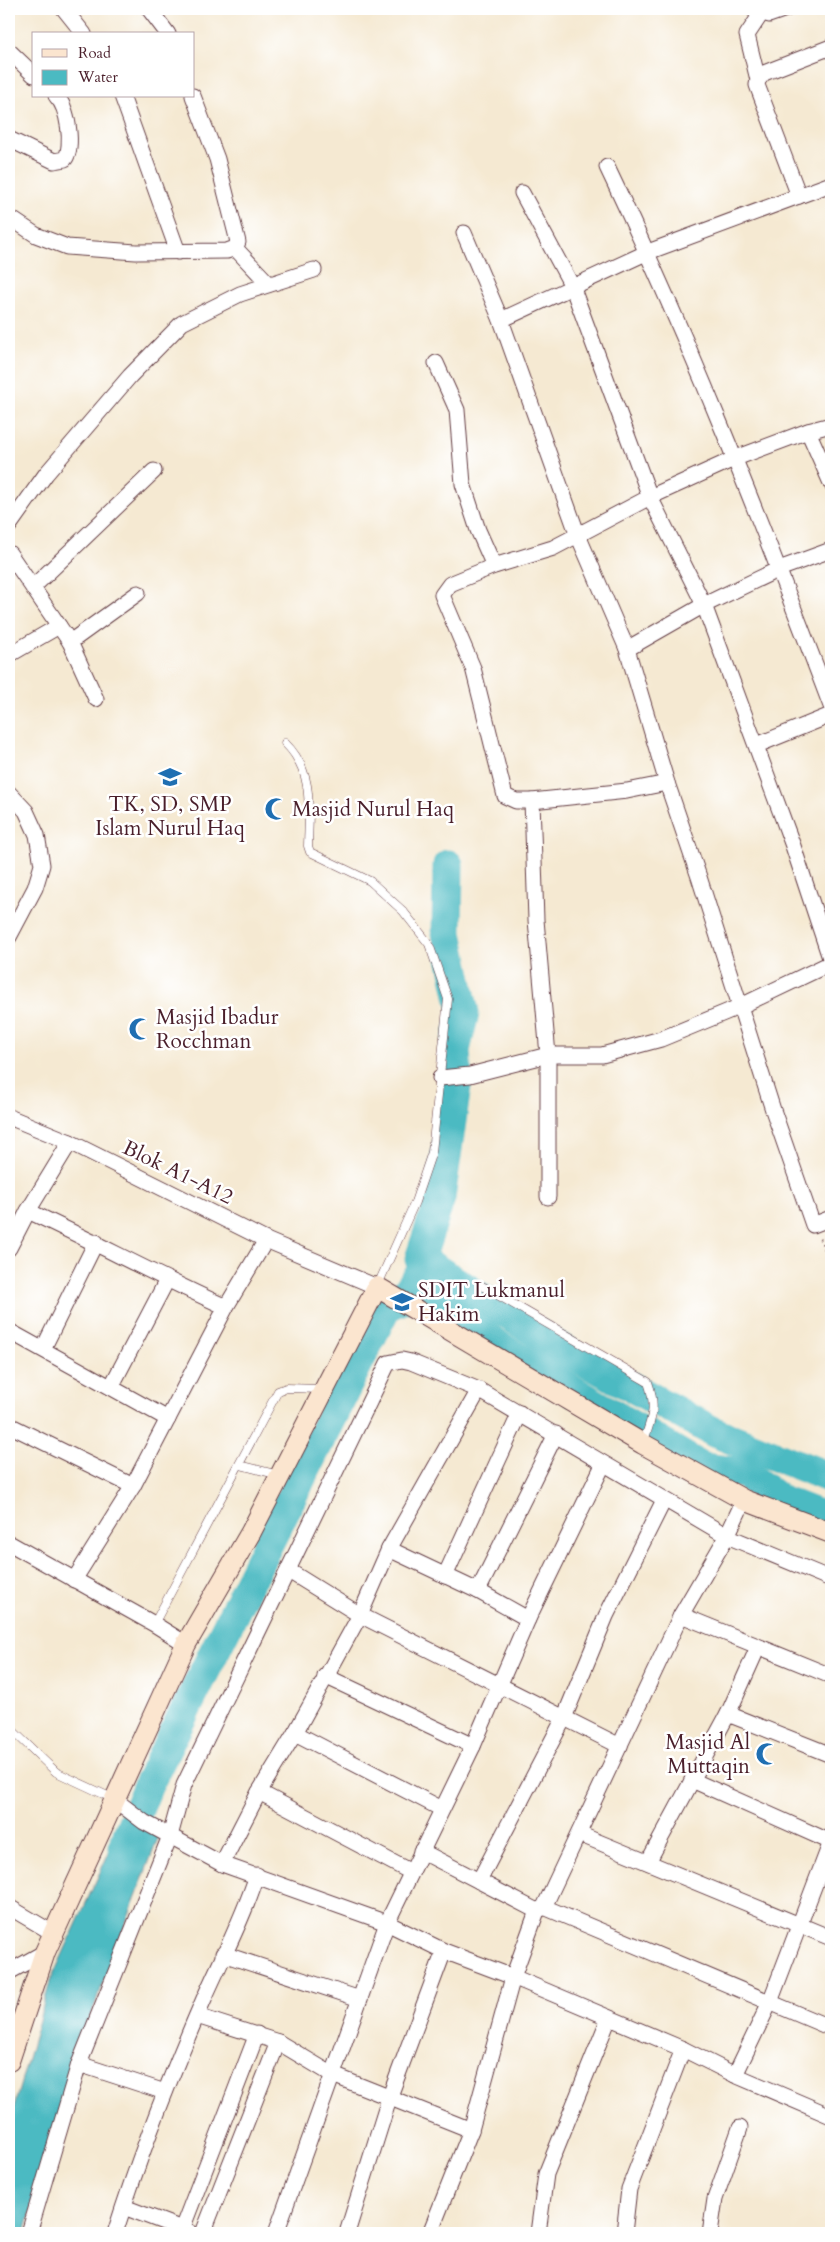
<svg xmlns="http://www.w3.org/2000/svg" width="840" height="2242" font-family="Cardo,serif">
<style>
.water{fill:#4bbac2;stroke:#4a6c76}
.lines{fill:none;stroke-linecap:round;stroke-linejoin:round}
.river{stroke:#4bbac2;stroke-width:31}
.lane-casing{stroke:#643d44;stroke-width:9}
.street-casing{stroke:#643d44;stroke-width:17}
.secondary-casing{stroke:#643d44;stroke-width:22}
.path{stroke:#643d44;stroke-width:3;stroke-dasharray:1 4;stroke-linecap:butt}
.lane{stroke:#fff;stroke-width:8}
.street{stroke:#fff;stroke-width:15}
.secondary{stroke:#fbe5cf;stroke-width:20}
.labels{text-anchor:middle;stroke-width:5;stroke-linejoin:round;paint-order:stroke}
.poi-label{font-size:21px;fill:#4a1f2b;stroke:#fff;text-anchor:start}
.street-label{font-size:21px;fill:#4a1f2b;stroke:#fff}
</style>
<rect width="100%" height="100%" fill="#fff"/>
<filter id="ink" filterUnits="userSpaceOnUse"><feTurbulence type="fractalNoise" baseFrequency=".02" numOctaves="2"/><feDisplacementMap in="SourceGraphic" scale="10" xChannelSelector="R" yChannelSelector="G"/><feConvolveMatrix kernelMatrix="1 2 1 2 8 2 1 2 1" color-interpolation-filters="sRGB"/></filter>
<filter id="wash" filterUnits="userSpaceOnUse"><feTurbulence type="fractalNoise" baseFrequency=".0096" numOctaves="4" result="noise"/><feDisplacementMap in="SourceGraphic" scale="20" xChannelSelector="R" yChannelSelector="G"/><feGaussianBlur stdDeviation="1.12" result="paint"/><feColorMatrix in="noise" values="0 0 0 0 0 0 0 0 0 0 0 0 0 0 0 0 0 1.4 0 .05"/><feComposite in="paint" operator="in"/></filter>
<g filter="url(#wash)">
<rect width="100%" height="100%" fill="#f5e9d2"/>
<path class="water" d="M130,1806L163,1825L78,2049L25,2233H9V2124L50,1982Z"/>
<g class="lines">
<g class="river">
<path d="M448,865L447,933L464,1013L455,1050L457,1079L440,1198L420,1259L562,1349L714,1432L831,1478"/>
<path d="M123,1847L148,1785L386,1307L401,1300L419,1275L492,1342L703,1468L744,1473L780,1500L831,1520"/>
</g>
</g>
</g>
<g filter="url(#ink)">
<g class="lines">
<defs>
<g id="lane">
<path d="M285,743C314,771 309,808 308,846L310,852L370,881L403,911L429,944L448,999L432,1152L415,1202L377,1287"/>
<path d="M482,1286L648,1382C657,1408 652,1418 643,1443"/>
<path d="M240,1465L279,1475"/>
<path d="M154,1624L278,1391L286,1388L322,1389"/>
<path d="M9,1727L56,1772L114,1799"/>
</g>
<g id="street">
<path d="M64,9L84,34"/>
<path d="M149,9L168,34"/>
<path d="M754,10L769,15L786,9"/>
<path d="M761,14L747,35L758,80L757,85L799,196"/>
<path d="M9,51L34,75"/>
<path d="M758,80L764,73L831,47"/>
<path d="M122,96L178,252"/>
<path d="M9,139L54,161L65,159C74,146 68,107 56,96"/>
<path d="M607,167C691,343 762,524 831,706"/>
<path d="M522,193L572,286L650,497L704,605L793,846L831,961"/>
<path d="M9,217L36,235L67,247L136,252L227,251L235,248L238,242L217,159L193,96"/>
<path d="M464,233L501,320L577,533L627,649L667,783L699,877L773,1110L813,1225L831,1218"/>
<path d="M235,248L269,284"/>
<path d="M501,320L648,252L831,184"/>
<path d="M436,363L457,410L463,484L478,530L494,566"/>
<path d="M808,431L831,483"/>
<path d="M9,526L46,474L130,376L182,323L240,294L314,270"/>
<path d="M9,553L70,642L96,699"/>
<path d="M33,587L154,471"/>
<path d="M70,642L138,593"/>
<path d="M627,649L704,605L779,569L831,550"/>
<path d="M9,655L59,626"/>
<path d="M757,745L831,715"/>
<path d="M667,783L627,791L532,801H516L505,796L473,668L442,595L450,584L494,566L553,548L650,497L736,458L808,431L831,425"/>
<path d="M9,793L26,811L37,835L42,865L35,888L9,937"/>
<path d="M532,801L536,920L548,1055V1197"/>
<path d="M440,1078L470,1075L548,1055H602L661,1039L741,1006L831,963"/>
<path d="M9,1117L70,1142L266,1240L377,1287"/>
<path d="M28,1211C95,1242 159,1277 226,1307"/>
<path d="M9,1248L28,1211L70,1142"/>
<path d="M9,1331L168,1419"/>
<path d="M43,1349L96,1242"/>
<path d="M111,1387L167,1280"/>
<path d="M9,1425L133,1486"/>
<path d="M9,1543L154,1624L186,1644"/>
<path d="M389,1549L478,1591L528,1619"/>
<path d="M289,1571L360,1615L620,1746"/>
<path d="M445,1576L520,1413"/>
<path d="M74,1580L133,1486L226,1307L266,1240"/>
<path d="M478,1591L556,1434"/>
<path d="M681,1615L831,1676"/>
<path d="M325,1676L473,1746"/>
<path d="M728,1714L831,1755"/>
<path d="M295,1733L442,1809"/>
<path d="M692,1780L831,1842"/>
<path d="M259,1792L411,1872"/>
<path d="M114,1799L144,1822L222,1864L387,1923L444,1951L513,1977L683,2049L735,2075L831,2116"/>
<path d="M579,1834L831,1938"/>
<path d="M421,1851L537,1911"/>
<path d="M648,1862L728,1714L758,1647"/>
<path d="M222,1864L259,1792L295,1733L360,1615L389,1549L479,1390"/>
<path d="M479,1881L564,1718L606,1616L664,1500"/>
<path d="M9,1907L53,1933"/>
<path d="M544,1907L831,2028"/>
<path d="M223,1954L360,1999"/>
<path d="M9,1972L45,1952"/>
<path d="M197,2016L278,2042L333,2075L471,2130"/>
<path d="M79,2064L165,2092"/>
<path d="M735,2075L770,2002L831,1842"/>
<path d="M124,2207L190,2232"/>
<path d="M182,2229L257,2034"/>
<path d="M29,2233L79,2064L170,1836L184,1785L388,1363L402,1360L411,1362L479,1390L727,1536L831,1579"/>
<path d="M115,2233C140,2154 170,2077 203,2001C221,1960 243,1919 257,1875"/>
<path d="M203,2233L278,2042"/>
<path d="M276,2233L387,1923L473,1746L528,1619L603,1465"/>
<path d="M347,2233L390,2096L444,1951"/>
<path d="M430,2233L471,2130L513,1977L537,1911L544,1907L681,1615L727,1536L744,1500"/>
<path d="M538,2233L546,2174L609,2018"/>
<path d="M624,2233L629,2189L683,2049"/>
<path d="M710,2233L715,2199L740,2128"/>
</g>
<path id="secondary" d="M9,2061L45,1952L186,1644L251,1532L377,1287L643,1444L744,1500L831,1533"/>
</defs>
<use href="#lane" class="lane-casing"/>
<use href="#street" class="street-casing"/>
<use href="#secondary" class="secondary-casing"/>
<path class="path" d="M820,1239L831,1261"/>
<use href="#lane" class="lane"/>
<use href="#street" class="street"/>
<use href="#secondary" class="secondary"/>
</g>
</g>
<defs>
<symbol id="school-bare" viewBox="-9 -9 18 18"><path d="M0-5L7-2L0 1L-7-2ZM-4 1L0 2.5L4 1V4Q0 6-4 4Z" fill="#1f6fb2" stroke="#fff" stroke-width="2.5" paint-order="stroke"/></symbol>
<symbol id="mosque-bare" viewBox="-9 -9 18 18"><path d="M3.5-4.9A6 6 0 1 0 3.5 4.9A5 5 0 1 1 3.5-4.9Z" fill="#1f6fb2" stroke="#fff" stroke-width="2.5" paint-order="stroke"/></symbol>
</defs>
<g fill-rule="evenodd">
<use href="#school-bare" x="154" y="761" width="32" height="32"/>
<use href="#mosque-bare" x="260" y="793" width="32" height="32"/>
<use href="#mosque-bare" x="124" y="1013" width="32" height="32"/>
<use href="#school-bare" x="386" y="1286" width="32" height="32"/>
<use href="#mosque-bare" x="751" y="1738" width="32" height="32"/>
</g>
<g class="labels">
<g class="poi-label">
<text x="170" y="811" text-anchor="middle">TK, SD, SMP<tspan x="170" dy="24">Islam Nurul Haq</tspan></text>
<text x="292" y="816">Masjid Nurul Haq</text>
<text x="156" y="1024">Masjid Ibadur<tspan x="156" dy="24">Rocchman</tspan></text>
<text x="418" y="1297">SDIT Lukmanul<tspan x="418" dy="24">Hakim</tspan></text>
<text x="750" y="1749" text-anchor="end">Masjid Al<tspan x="750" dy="24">Muttaqin</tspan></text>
</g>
<g class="street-label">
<text transform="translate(178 1172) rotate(26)" y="7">Blok A1-A12</text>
</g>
</g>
<rect width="840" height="2242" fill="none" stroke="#fff" stroke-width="30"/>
<rect x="32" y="32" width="162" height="65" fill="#ffffff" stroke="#b7a5aa"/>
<rect x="42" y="49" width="25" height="8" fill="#fbe5cf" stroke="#b7a5aa"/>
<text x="78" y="58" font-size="15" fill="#4a1f2b">Road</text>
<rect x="42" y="70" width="25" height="15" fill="#4bbac2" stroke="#b7a5aa"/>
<text x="78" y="82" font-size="15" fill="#4a1f2b">Water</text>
</svg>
